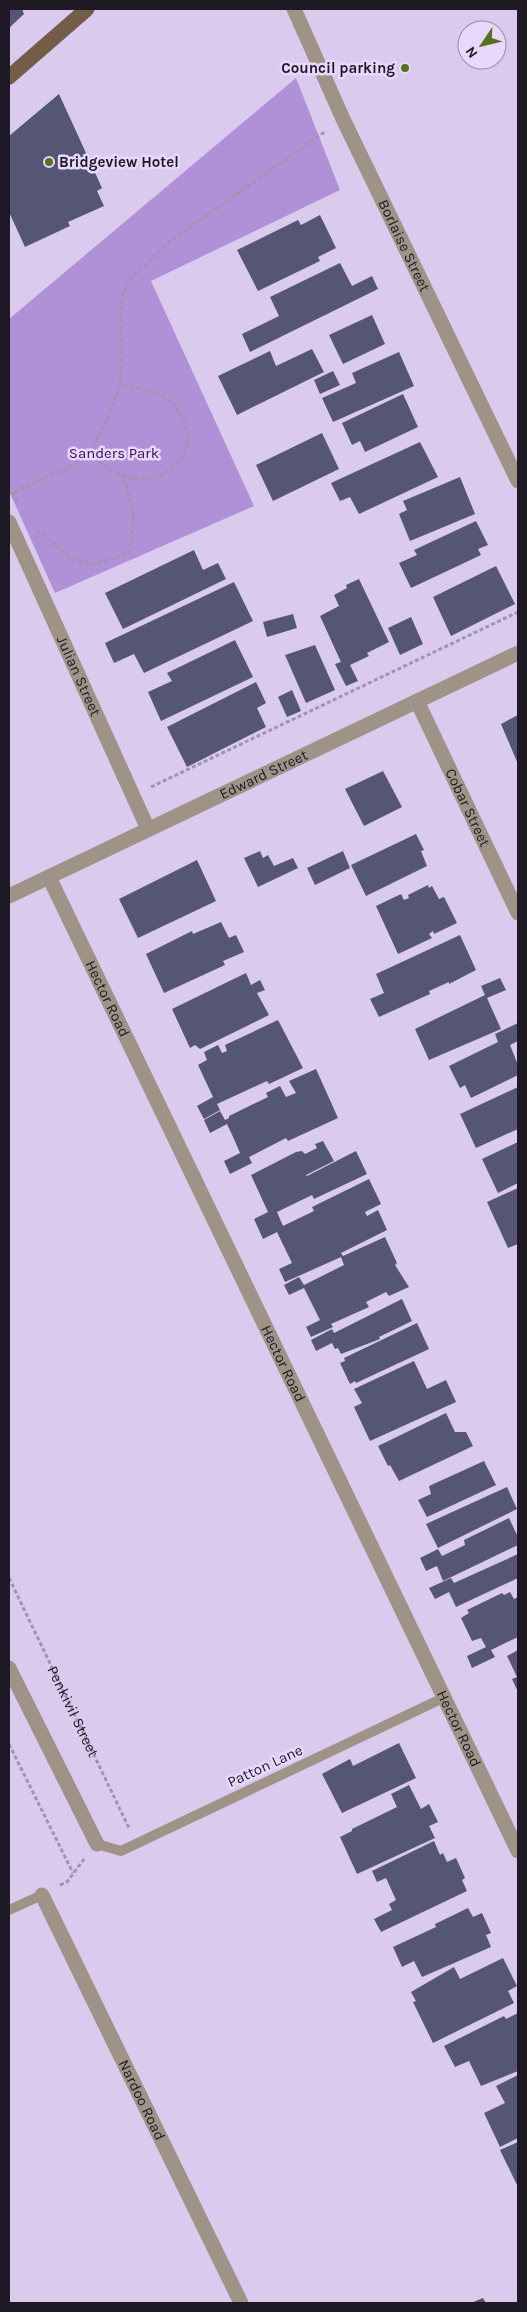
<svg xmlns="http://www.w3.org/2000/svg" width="527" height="2312" font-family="Karla,sans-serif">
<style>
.green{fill:#b091d8}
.building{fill:#555574}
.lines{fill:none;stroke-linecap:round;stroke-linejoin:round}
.path{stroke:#a194b1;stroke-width:3;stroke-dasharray:4 2.5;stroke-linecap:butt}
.lane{stroke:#9f9387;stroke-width:10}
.street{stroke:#9f9387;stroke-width:15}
.primary{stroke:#745d48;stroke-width:15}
.poi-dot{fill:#586f1f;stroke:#e7d8fc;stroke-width:2}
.labels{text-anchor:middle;stroke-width:5;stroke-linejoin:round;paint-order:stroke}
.poi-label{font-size:15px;font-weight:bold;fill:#1f1926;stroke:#e7d8fc;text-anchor:end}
.street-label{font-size:15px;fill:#1f1926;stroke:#e7d8fc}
.park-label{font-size:15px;fill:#3c0763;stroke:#e7d8fc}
</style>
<rect width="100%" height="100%" fill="#dacbee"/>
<path class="green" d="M296,78L340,190L151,281L254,506L55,593L9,491V319Z"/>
<g class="building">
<path d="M9,9H22L24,14L9,28Z"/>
<path d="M59,94L102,188L97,191L104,206L68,222L70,226L25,247L9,212V136Z"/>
<path d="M320,215L336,248L318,257L320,261L258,291L237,250L298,220L301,225Z"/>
<path d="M340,263L352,286L372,276L378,289L250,352L242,334L279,316L270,297Z"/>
<path d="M372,315L385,344L343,364L329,335Z"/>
<path d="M312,349L324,372L237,415L218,376L270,351L276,366Z"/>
<path d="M399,352L414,386L333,422L322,398L356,383L352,373Z"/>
<path d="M333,371L340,385L320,394L314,380Z"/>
<path d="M403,394L418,427L365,452L360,441L352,445L342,423Z"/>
<path d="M322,433L339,469L273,501L256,465Z"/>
<path d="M420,442L438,477L359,514L350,497L340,501L331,483Z"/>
<path d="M460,477L475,514L410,541L399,514L407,510L403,501Z"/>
<path d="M476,521L488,545L478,549L481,555L411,588L399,563L417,555L414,550Z"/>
<path d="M194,550L203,570L218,563L226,579L123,629L105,593Z"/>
<path d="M496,566L515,604L451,636L433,597Z"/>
<path d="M359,579L389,642L367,653L369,656L350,665L358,681L346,686L335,664L341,662L320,616L339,606L334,595L347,588L346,585Z"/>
<path d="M234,582L253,621L144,673L134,654L114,663L105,643Z"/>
<path d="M293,614L297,628L267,637L263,622Z"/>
<path d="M411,617L423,644L400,655L388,628Z"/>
<path d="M235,640L253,677L161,721L148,692L172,681L167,673Z"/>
<path d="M315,645L335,690L306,703L285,655Z"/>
<path d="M256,682L266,703L257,708L266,727L187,767L167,727Z"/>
<path d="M292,690L301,711L287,717L278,697Z"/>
<path d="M518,715V764L501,724Z"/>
<path d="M383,771L402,807L364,826L345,789Z"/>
<path d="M416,834L424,850L421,851L427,866L366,896L351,865Z"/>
<path d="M260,851L263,858L268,855L274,866L293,858L298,868L258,887L244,858Z"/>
<path d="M343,851L350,868L315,885L307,868Z"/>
<path d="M197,860L216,901L138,938L119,899Z"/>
<path d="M428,885L429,888L432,886L439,899L444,897L457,923L434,934L433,931L429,934L432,938L398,954L376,906L401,894L404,900L409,898L408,895Z"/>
<path d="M221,922L229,938L236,935L244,952L223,961L225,965L164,993L146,954L192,931L193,934Z"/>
<path d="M460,935L476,970L449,984V982L429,991L430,994L379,1017L370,999L384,993L376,974Z"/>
<path d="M246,973L251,985L260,980L265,990L257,993L269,1015L200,1049L195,1045L190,1048L172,1009Z"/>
<path d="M500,978L506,990L487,998L501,1029L429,1060L415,1029L485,995L481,986Z"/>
<path d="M278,1020L303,1068L269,1084L267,1081L217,1104L220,1110L204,1119L197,1106L213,1097L198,1065L207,1060L204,1052L218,1045L222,1053L227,1051L225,1045Z"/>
<path d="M518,1023V1041L510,1045L518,1065V1075L471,1098L465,1085L460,1088L449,1066L498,1042L495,1034Z"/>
<path d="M316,1069L338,1118L288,1141L286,1138L249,1157L252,1163L230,1174L224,1161L240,1153L234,1139L227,1124L210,1133L204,1120L220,1111L225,1120L229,1118V1116L268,1097L266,1093L280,1086L286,1097L296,1093L289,1081Z"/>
<path d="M518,1087V1129L476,1148L460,1114Z"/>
<path d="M323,1141L334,1161L306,1175L307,1176L356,1151L367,1174L314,1199L312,1195L277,1212L283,1226L314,1211L312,1207L369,1179L381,1204L365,1212L367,1216L378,1210L387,1230L341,1253L343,1256L385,1237L397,1263L395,1265L409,1287L389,1296L386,1292L366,1302L369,1307L331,1324L333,1327L311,1337L306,1327L320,1320L304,1288L289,1295L284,1285L299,1277L304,1285L344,1265L341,1257L285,1282L279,1269L292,1263L277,1232L263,1239L254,1219L268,1212L251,1175L296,1152L302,1151L305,1154L317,1148L315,1144Z"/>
<path d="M518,1142V1183L498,1193L482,1159Z"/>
<path d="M518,1188V1244L508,1248L487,1202Z"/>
<path d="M402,1299L412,1321L379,1337L380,1339L341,1354L338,1348L335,1349L332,1343L316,1351L311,1340L332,1329L334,1333Z"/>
<path d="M417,1323L429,1349L356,1383L355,1381L350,1384L340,1363L345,1361L344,1358Z"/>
<path d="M414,1361L427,1389L446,1380L456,1402L370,1441L354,1407L362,1403L354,1389Z"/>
<path d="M446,1413L455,1432H466L473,1446L399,1481L390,1465L388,1466L378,1446Z"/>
<path d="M484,1461L496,1485L427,1517L418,1500L431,1494L429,1486Z"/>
<path d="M507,1487L517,1509L438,1548L426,1524Z"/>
<path d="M509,1518L518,1537V1545L443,1581L437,1566L426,1571L420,1558L438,1549L442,1556L465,1545L464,1540Z"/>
<path d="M518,1554V1578L456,1607L449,1592L435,1599L429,1588L451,1578L454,1583Z"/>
<path d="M510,1592L514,1599L518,1597V1637L491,1650L495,1657L472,1668L467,1656L486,1647L481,1638L472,1641L461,1618L469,1613L467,1610L502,1593L504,1595Z"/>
<path d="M518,1650V1692L512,1679L517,1677L507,1656Z"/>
<path d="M399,1743L416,1778L342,1813L322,1774L350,1759L353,1766Z"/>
<path d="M409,1785L421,1809L429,1804L438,1822L429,1826L435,1838L357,1874L340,1837L352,1831V1829L397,1807L391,1794Z"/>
<path d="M434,1841L440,1855L443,1853L447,1862L456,1858L465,1878L462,1880L467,1891L381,1932L374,1919L392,1910L389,1904L396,1900L386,1878L377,1882L372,1871Z"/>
<path d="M468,1908L473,1917L482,1913L491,1933L486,1935L491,1947L422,1977L414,1961L402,1967L393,1947L436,1927L435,1924Z"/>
<path d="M503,1958L517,1986L508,1991L514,2003L433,2043L413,2002L416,2001L411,1992L454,1967L460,1979Z"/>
<path d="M518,2013V2071L481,2086L469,2061L455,2067L444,2046L504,2016L506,2019Z"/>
<path d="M518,2075V2138L500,2147L484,2113L505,2103L496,2086Z"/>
<path d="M518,2142V2187L500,2150Z"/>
<path d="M483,2298L486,2303H471Z"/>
</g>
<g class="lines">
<g class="path">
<path d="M89,454C99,461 110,471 121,475C162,492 205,453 180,414C176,408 171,400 164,397C152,390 134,388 120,384"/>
<path d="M14,492L17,503"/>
<path d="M9,494L72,466L89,454L107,420L120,384L122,363L121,305L127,282L169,242L326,131"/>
<path d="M37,530L73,560L97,564L128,553C137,522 134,505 122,475"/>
<path d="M151,787L518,612"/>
<path id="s1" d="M9,1578L129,1828"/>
<path d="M9,1744L73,1873"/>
<path d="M60,1885L67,1882L84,1859"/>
</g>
<g class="lane">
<path d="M97,1844L121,1851L443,1698"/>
<path d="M9,1910L42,1895"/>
</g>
<g class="street">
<path id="s2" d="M294,9L343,119L518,481"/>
<path id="s3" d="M9,522L148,829"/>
<path id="s4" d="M417,701L518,913"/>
<path id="s5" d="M49,877L518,1851"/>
<path id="s6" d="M9,896L518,653"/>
<path d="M9,1668L97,1844"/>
<path id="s7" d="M42,1895L241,2303"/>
</g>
<path class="primary" d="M9,77L87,9"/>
</g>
<g class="poi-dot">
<circle cx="405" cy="68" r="5"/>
<circle cx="49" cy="162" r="5"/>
</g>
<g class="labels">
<g class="poi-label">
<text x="395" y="73">Council parking</text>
<text x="59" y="167" text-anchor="start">Bridgeview Hotel</text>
</g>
<g class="street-label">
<text dy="5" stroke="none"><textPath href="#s2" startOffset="261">Borlaise Street</textPath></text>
<text dy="5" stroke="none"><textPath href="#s3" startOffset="169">Julian Street</textPath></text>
<text dy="5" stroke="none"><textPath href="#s6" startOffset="282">Edward Street</textPath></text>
<text dy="5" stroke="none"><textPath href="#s4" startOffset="118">Cobar Street</textPath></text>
<text dy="5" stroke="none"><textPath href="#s5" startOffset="135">Hector Road</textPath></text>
<text dy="5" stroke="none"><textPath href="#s5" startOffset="540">Hector Road</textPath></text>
<text dy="5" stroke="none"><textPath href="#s1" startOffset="148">Penkivil Street</textPath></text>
<text dy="5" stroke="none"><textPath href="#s5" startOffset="945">Hector Road</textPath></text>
<text transform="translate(265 1766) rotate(-25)" y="5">Patton Lane</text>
<text dy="5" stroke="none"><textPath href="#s7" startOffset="228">Nardoo Road</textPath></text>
</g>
<g class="park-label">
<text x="114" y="458">Sanders Park</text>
</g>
</g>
<rect width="527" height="2312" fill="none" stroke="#1f1926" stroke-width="20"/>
<g transform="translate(482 45) rotate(235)"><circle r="24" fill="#e7d8fc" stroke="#978ca6"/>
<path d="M0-4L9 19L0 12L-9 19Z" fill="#586f1f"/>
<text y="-8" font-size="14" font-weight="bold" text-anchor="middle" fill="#1f1926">N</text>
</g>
</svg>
